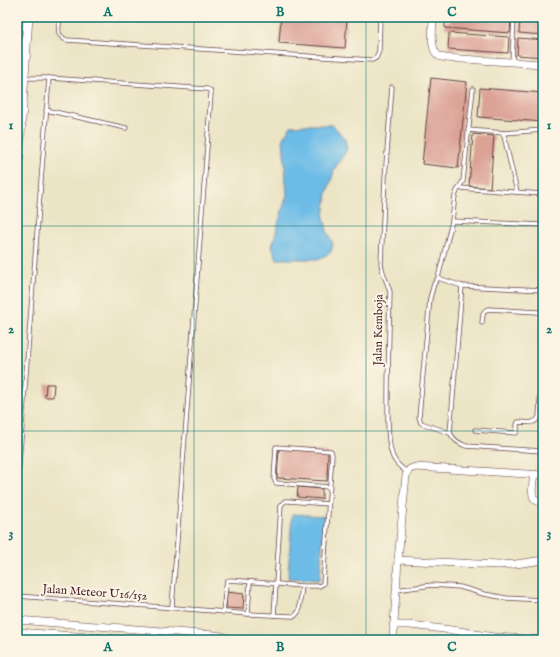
<svg xmlns="http://www.w3.org/2000/svg" width="560" height="657" font-family="'IM FELL English',serif">
<style>
.water{fill:#6cbce7;stroke:#5b6e89}
.building{fill:#dba296}
.lines{fill:none;stroke-linecap:round;stroke-linejoin:round}
.service-casing{stroke:#623d42;stroke-width:5}
.minor-casing{stroke:#623d42;stroke-width:8}
.tertiary-casing{stroke:#623d42;stroke-width:10}
.service{stroke:#fff;stroke-width:3.5}
.minor{stroke:#fff;stroke-width:7}
.tertiary{stroke:#fff;stroke-width:9}
.grid{fill:none;stroke:#0f766e;stroke-width:1;stroke-opacity:0.55}
.labels{text-anchor:middle;stroke-width:4;stroke-linejoin:round;paint-order:stroke}
.street-label{font-size:12px;fill:#4a1f2b;stroke:#fcf5e5}
.neatline{fill:none;stroke:#0f766e;stroke-width:1.5}
.grid-label{font-size:13px;text-anchor:middle;font-weight:bold;fill:#0f766e}
</style>
<rect width="100%" height="100%" fill="#fcf5e5"/>
<filter id="ink" filterUnits="userSpaceOnUse"><feTurbulence type="fractalNoise" baseFrequency=".025" numOctaves="2"/><feDisplacementMap in="SourceGraphic" scale="8" xChannelSelector="R" yChannelSelector="G"/><feConvolveMatrix kernelMatrix="1 2 1 2 8 2 1 2 1" color-interpolation-filters="sRGB"/></filter>
<filter id="wash" filterUnits="userSpaceOnUse"><feTurbulence type="fractalNoise" baseFrequency=".012" numOctaves="4" result="noise"/><feDisplacementMap in="SourceGraphic" scale="16" xChannelSelector="R" yChannelSelector="G"/><feGaussianBlur stdDeviation="0.9" result="paint"/><feColorMatrix in="noise" values="0 0 0 0 0 0 0 0 0 0 0 0 0 0 0 0 0 1.4 0 .05"/><feComposite in="paint" operator="in"/></filter>
<g filter="url(#wash)">
<rect width="100%" height="100%" fill="#ebe4c5"/>
<g class="water">
<path d="M306,125H333L345,139L347,150L335,168L327,193L324,217L327,231L333,244L331,252L319,259H277L272,247L279,221L287,195L283,138L291,126Z"/>
<path d="M292,514L324,516L320,580L288,578Z"/>
</g>
<g id="blocks">
<g class="building">
<path d="M281,17H347L345,48L279,43Z"/>
<path d="M451,17L511,18L510,33L445,28V22H450Z"/>
<path d="M520,19L543,21V35L519,33Z"/>
<path d="M449,33L509,37L508,53L448,49Z"/>
<path d="M518,38L543,40V57L517,55Z"/>
<path d="M431,78L467,82L458,168L422,164Z"/>
<path d="M480,88L543,93V122L478,117Z"/>
<path d="M473,134L494,136L490,188L469,186Z"/>
<path d="M46,384H54L53,397H45Z"/>
<path d="M279,449L328,452L327,481L277,478Z"/>
<path d="M298,487L322,489V499L297,497Z"/>
<path d="M227,592L244,594L243,609L226,608Z"/>
</g>
</g>
</g>
<g filter="url(#ink)">
<use href="#blocks" fill-opacity="0" stroke="#623d42" stroke-width="1"/>
<g class="lines">
<defs>
<g id="service">
<path d="M60,17C59,27 55,36 67,40L275,54L372,60L376,58L379,51L380,17"/>
<path d="M512,62L514,17"/>
<path d="M25,78H49L207,89L210,90L211,94L172,607"/>
<path d="M392,87L385,178L381,263C382,274 387,281 390,292C389,329 388,365 388,402C388,417 387,444 393,457C396,464 401,468 407,472"/>
<path d="M46,110L126,128"/>
<path d="M468,130L504,133L543,130"/>
<path d="M504,133V136L517,192"/>
<path d="M459,188L543,194"/>
<path d="M452,221L543,225"/>
<path d="M438,278L452,221L455,196L458,189L463,181L473,89"/>
<path d="M462,286L450,433C454,440 458,443 466,446L543,451"/>
<path d="M482,323C483,316 482,311 488,309L538,312L541,313L543,317"/>
<path d="M475,430L516,433L517,432V425L518,422C526,422 535,425 539,417L543,350"/>
<path d="M450,433L421,423L419,417L430,298L434,284L438,278L462,286L543,290"/>
<path d="M17,490L49,78"/>
<path d="M396,590L432,585L460,587L484,594L506,598L543,600"/>
<path d="M17,596L214,611L248,614L291,616H295L299,611L302,586"/>
<path d="M223,612L226,586L227,581L230,580L302,586H319L323,584L332,455L331,451L276,447L274,479L276,483L330,487"/>
<path d="M248,614L250,582"/>
<path d="M274,615L281,505L285,501H288L328,504"/>
</g>
<g id="minor">
<path d="M433,17C433,27 429,50 439,56C440,57 443,57 445,58L543,64"/>
<path d="M534,474C533,480 531,494 534,498C536,501 540,502 543,502"/>
<path d="M398,560L498,565L516,564L543,560"/>
<path d="M17,620L215,635C220,636 226,636 228,640"/>
<path d="M393,625H410L460,631L475,634L494,637L543,640"/>
<path d="M154,630L157,640"/>
<path d="M17,632L135,640"/>
<path d="M393,640L398,560L406,475C408,469 411,468 416,467L543,475"/>
</g>
<g id="tertiary">
<path d="M17,32L18,17"/>
<path d="M17,178L28,17"/>
</g>
</defs>
<use href="#service" class="service-casing"/>
<use href="#minor" class="minor-casing"/>
<use href="#tertiary" class="tertiary-casing"/>
<use href="#service" class="service"/>
<use href="#minor" class="minor"/>
<use href="#tertiary" class="tertiary"/>
</g>
</g>
<path class="grid" d="M194,17V640M366,17V640M17,226H543M17,431H543"/>
<g class="labels">
<g class="street-label">
<text transform="translate(378 330) rotate(-89)" y="4">Jalan Kemboja</text>
<text transform="translate(95 592) rotate(4)" y="4">Jalan Meteor U16/152</text>
</g>
</g>
<rect width="560" height="657" fill="none" stroke="#fcf5e5" stroke-width="44"/>
<rect x="22" y="22" width="516" height="613" class="neatline"/>
<g class="grid-label">
<text x="108" y="16">A</text>
<text x="280" y="16">B</text>
<text x="452" y="16">C</text>
<text x="11" y="129">1</text>
<text x="549" y="129">1</text>
<text x="11" y="333">2</text>
<text x="549" y="333">2</text>
<text x="11" y="537">3</text>
<text x="549" y="537">3</text>
<text x="108" y="651">A</text>
<text x="280" y="651">B</text>
<text x="452" y="651">C</text>
</g>
</svg>
